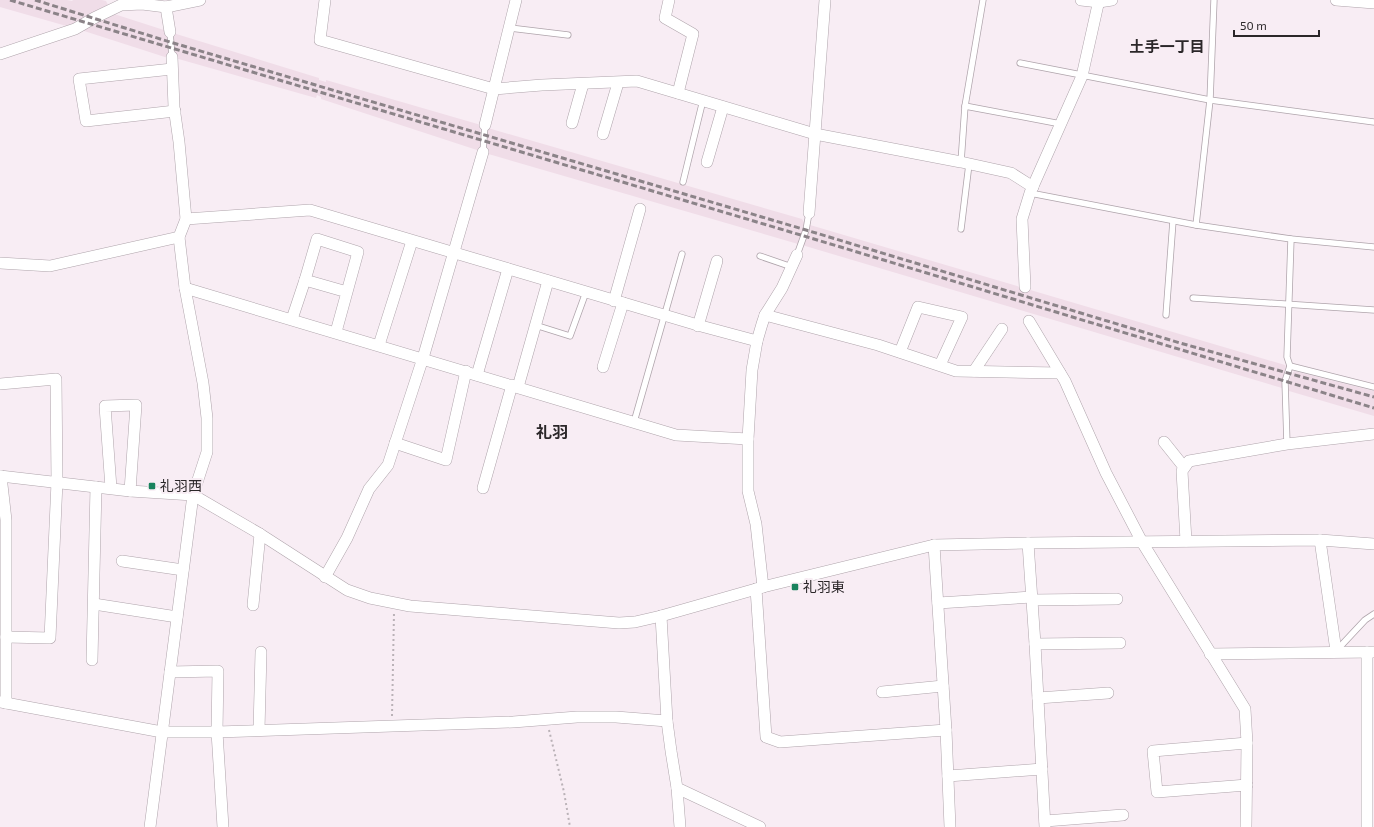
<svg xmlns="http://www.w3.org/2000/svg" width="1374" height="827" font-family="'Exo 2','Noto Sans JP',sans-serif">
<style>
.built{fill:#f0dde8}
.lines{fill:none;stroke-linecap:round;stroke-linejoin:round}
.service-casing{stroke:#afa4ab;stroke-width:7}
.minor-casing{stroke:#afa4ab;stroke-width:12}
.path{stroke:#bab2b7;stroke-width:2;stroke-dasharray:2 3;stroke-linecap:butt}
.service{stroke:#fff;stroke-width:5.5}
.minor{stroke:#fff;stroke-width:11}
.rail{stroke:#8b8388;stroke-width:3;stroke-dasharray:6 3;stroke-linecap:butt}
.poi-dot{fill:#19825d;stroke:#f8edf4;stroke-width:1.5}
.labels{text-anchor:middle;stroke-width:4;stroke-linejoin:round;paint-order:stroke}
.poi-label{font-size:14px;fill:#2b2729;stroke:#f8edf4;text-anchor:start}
.neighbourhood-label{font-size:15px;font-weight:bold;fill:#2b2729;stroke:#f8edf4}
.quarter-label{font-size:16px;font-weight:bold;fill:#2b2729;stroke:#f8edf4}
</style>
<rect width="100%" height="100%" fill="#f8edf4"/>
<g class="built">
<path d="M0,0H67L72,1L73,0H102L106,1L108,5L70,27L0,7Z"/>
<path d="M111,13L167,31L170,55L168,58L81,30Z"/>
<path d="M173,33L319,78V80L326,82V80L481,125L480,151L321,99V97L317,95L316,98L175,58L173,52Z"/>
<path d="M488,128L802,219L804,222V228L798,244L485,153Z"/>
<path d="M810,225L1285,365L1286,367L1282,388L802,245Z"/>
<path d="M1294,371L1374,391V416L1289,391L1290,378Z"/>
</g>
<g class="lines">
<defs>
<g id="service">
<path d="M510,28L568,35"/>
<path d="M170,32L172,57"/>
<path d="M1020,63L1210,100L1374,122"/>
<path d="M965,106L983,0"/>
<path d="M483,152L485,125"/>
<path d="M961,162L965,106L1061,124"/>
<path d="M683,182L703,100"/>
<path d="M1030,193L1196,225L1291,239L1374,247"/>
<path d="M1196,225L1210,100L1214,0"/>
<path d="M961,229L969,164"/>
<path d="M797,255L806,230L809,213"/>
<path d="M760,256L792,267"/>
<path d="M1193,298L1374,310"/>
<path d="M1166,315L1173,221"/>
<path d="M535,325L570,336L586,292"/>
<path d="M1290,366L1287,357L1291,239"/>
<path d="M634,422L682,254"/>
<path d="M1287,444L1285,381L1290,366L1374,387"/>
<path d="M1336,651L1365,620L1374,614"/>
</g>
<g id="minor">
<path d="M325,0L320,40L494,89L542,85L637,81L815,134L961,162L1011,173L1033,187"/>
<path d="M669,0L665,18L693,34L678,93"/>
<path d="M1081,0L1099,2L1112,0"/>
<path d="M1336,0L1374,3"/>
<path d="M166,7L170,32"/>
<path d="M0,54L75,29L94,18L121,5L142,4L166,7L200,0"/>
<path d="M172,69L79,79L86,121L175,111"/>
<path d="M572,123L583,84"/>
<path d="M485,125L516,0"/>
<path d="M603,134L618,83"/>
<path d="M707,162L723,107"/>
<path d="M809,213L825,0"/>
<path d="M186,219L310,210L701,326L757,341"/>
<path d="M0,263L50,266L179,237"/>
<path d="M1025,287L1022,219L1030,193L1082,76L1099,0"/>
<path d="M185,288L676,435L748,439"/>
<path d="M614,301L640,209"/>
<path d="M765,315L878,345L956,371L1060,373"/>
<path d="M292,319L305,280"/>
<path d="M1029,321L1065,381L1106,473L1142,542L1245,709L1247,743L1246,827"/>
<path d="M698,326L717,261"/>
<path d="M336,332L358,252L317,239L305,280L347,292"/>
<path d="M379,345L412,241"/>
<path d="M900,352L918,307L962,317L940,365"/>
<path d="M603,367L623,303"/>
<path d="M974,371L1002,329"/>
<path d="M477,375L508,269"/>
<path d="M0,384L56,379L57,482L50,638L6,637"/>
<path d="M518,387L548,281"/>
<path d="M1164,442L1184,467"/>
<path d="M395,443L446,460L466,371"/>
<path d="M0,476L130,491L193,495L260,534L347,590L370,598L410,606L619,623L635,622L661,616L763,587L934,545L1028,543L1320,540L1374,544"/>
<path d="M1,476L6,520V703"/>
<path d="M111,488L105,406L136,405L130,491"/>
<path d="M483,488L512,385"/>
<path d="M1320,540L1336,651"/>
<path d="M1186,541L1182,471L1189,461L1287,444L1374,434"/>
<path d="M1028,543L1035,644L1045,827"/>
<path d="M934,545L946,730L950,827"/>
<path d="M122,561L183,570"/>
<path d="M325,577L347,538L369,489L388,465L423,358L483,152"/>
<path d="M763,587L756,524L748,491V439L752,370L757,341L762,324L765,315L782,288L797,255"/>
<path d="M756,589L766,737L780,742L946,730"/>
<path d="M1032,600L1117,599"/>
<path d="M938,603L1032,597"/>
<path d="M94,604L177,617"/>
<path d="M253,605L260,534"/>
<path d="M661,616L667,721L671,751L677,788L760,827"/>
<path d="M1035,644L1120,643"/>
<path d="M1210,654L1373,652"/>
<path d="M92,660L96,487"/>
<path d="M170,672L218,671L217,732L223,827"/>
<path d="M882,692L943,686"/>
<path d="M1038,698L1108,693"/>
<path d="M0,702L162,732H217L513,722L577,717H616L667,721"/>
<path d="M259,730L261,652"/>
<path d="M948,776L1042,769"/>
<path d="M1247,785L1157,792L1153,751L1247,743"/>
<path d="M677,788L680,827"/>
<path d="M1045,821L1123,815"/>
<path d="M150,827L193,495L207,452V418L203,383L185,288L179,237L186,219L179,142L174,107L172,57"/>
<path d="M1367,827V652"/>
</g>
</defs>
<use href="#service" class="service-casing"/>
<use href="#minor" class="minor-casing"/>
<g class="path">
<path d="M392,716L394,613"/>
<path d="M549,730L564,792L570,827"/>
</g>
<use href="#service" class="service"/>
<use href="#minor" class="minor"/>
<g class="rail">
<path d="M10,0L804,236L1374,408"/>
<path d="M35,0L170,42L806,230L1180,343L1374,397"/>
</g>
</g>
<g class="poi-dot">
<rect x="148" y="482" width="8" height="8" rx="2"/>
<rect x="791" y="583" width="8" height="8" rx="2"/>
</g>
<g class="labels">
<g class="poi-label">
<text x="160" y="491">礼羽西</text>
<text x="803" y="592">礼羽東</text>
</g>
<g class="neighbourhood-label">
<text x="1167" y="52">土手一丁目</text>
</g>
<g class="quarter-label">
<text x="552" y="438">礼羽</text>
</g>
</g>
<path d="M1234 30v6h85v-6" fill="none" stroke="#2b2729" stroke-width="2"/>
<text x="1240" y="30" font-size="12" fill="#2b2729" stroke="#f8edf4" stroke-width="3" paint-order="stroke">50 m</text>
</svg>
